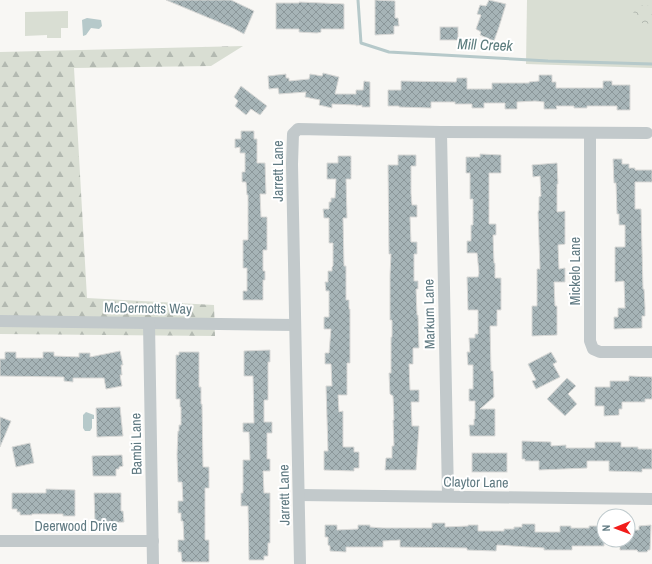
<svg xmlns="http://www.w3.org/2000/svg" width="652" height="564" font-family="'Archivo Narrow',sans-serif">
<style>
.grass{fill:#d9ded3}
.forest{fill:url(#forest-firs)}
.park{fill:url(#park-crowns)}
.water{fill:#b6c9ca}
.lines{fill:none;stroke-linecap:round;stroke-linejoin:round}
.stream{stroke:#b6c9ca;stroke-width:3}
.building{fill:url(#building-cross-hatch);stroke:#d9d9d7}
.minor{stroke:#c2c9cb;stroke-width:12}
.labels{text-anchor:middle;stroke-width:4;stroke-linejoin:round;paint-order:stroke}
.street-label{font-size:14px;fill:#607a82;stroke:#fff}
.water-label{font-size:15px;font-style:italic;fill:#5b7c7d;stroke:#fff}
</style>
<defs>
<pattern id="forest-firs" width="22" height="20" patternUnits="userSpaceOnUse"><rect width="22" height="20" fill="#d9ded3"/><path d="M5 1l3.5 6h-7zM16 11l3.5 6h-7z" fill="#b3b9b1"/></pattern>
<pattern id="park-crowns" width="20" height="18" patternUnits="userSpaceOnUse"><rect width="20" height="18" fill="#d9ded3"/><path d="M2 6a3 3 0 1 1 6 0M12 15a3 3 0 1 1 6 0" fill="none" stroke="#b3b9b1"/></pattern>
<pattern id="building-cross-hatch" width="8" height="8" patternUnits="userSpaceOnUse"><rect width="8" height="8" fill="#a6b4b7"/><path d="M0 0l8 8M0 8l8-8" fill="none" stroke="#8b979a"/></pattern>
</defs>
<rect width="100%" height="100%" fill="#f8f7f4"/>
<g class="grass">
<path d="M527,0H652V68L526,64Z"/>
<path d="M68,11V28H61V38H47V35L25,36V12Z"/>
</g>
<path class="forest" d="M243,46L211,66L74,68L87,298L214,305L215,336L0,334V52Z"/>
<path class="park" d="M634,5L652,6V24L633,22Z"/>
<g class="water">
<path d="M87,18L101,20L102,26L99,29L91,28L86,35L83,36L82,20Z"/>
<path d="M86,412L94,415V419H92V428L90,431H85L83,428V415Z"/>
</g>
<g class="lines">
<path class="stream" d="M358,0L361,43L389,52L548,61L652,64"/>
</g>
<g class="building">
<path d="M166,0H231L254,11L244,34L233,28Z"/>
<path d="M375,0L395,1V18H398L399,26H394V34L375,35Z"/>
<path d="M489,0L506,4L499,27L494,41L480,35L481,32L476,29L481,15L477,14L480,5L486,6Z"/>
<path d="M299,2L344,4V29H321V32L317,33L299,32V29H276V3H299Z"/>
<rect x="440" y="27" width="18" height="13"/>
<path d="M323,73L339,77L335,94H356V90H363L364,81L370,82V107H362V105L356,106V105L332,104V108L319,105L320,100L305,97L306,92L279,94L278,88L269,89L268,76L286,74V78H289V81L309,79L310,74L322,76Z"/>
<path d="M539,75H552V82H556V88H603V81H612V85H630V110H617V106H587V108H574V106H556L557,109H544V102L535,101L517,102V109H505V103H484V108H472V104H455V102H431V108L399,107V106H388V90H401V81L456,82L457,78H467V89H492V83H529V82L539,81Z"/>
<path d="M241,86L267,106L260,115L251,109L246,115L235,106L238,101L234,97Z"/>
<path d="M241,131H254V139H257V163H265L266,194H260L261,217H267V250H263V271H265V280H263V300H243V291H247V268H243V240H248V195H247L246,182H242V172H245V153H240V147L235,148V139H241Z"/>
<path d="M480,154L501,155V173H489V224H496V235H493L494,263H495V278H501V310H497V326H490L491,371H493L494,397L480,409H495V436H470L469,425H474V419H475V401H469V389H473V365H468L467,352H470L469,338H475V334H478V310H468L467,277H478L479,273L477,253H467V241H471V225H473V199H470V173H466V157H480Z"/>
<path d="M398,155H416V166H411V194L412,205H417V217H410L411,242H417V254H414V281H418V289H416L417,315H418L419,348H413V364H409L410,390H419V402H411L412,426H419L416,470H385L386,458H392V446H394L393,420H394L393,396L390,394L389,373H391V337H392V320H390V275L391,254H389L388,165H398Z"/>
<path d="M338,156H351V179H346L347,218H343L344,266H346V300H349V309H350V363H347V395H338L339,412L343,411V447H354V452H359V468H354V471L324,470V451H328L326,386H332L331,364H325V353H329L331,329H324V317H329V291H326L325,282H328V271H332V267L333,266V243H329V218H324L323,209H329V202H331V198H335L336,179H327V163H338Z"/>
<path d="M613,159H622V164H629V168H635V170H652V182H635V209H641L643,289H644L645,307V316H642V328L614,329V317H618V308H625L624,281L615,282V247H625V225H619V214H617L616,183H614Z"/>
<path d="M557,163L558,184H557V212L565,211V244L558,245L559,269L565,268V282H554L555,306H557V335L532,336V306H537V269H540L538,212L539,210V197L541,196L540,176L533,177L532,165Z"/>
<path d="M270,350V362H268V400H264V422H272V433H267V459H270V471H263L264,493H270V543H268V556H264V560H249L248,506H241V493H243V460H250L249,432H243V423H254L253,376H244V351Z"/>
<path d="M120,351L123,365H121L122,375H120L122,386L106,389L104,378H73V382L64,381V377L0,376V359H5V352H16V358H43V352H54V356L79,357V353H90V357Z"/>
<path d="M179,352H199V387H201V404H202L203,467H209V488H205V540H209V562H182L181,552H178V540H184L183,521H181V513H178V501H183L182,482H178L177,455L178,431H179V425H181V407H180V399H176V355H179Z"/>
<path d="M551,352L557,362L553,364L560,377L536,389L532,381L536,380L528,364Z"/>
<path d="M629,376L652,377V399H645V402H622V409H619V415L604,416V406H595V387H610V381H629Z"/>
<path d="M567,378L576,386L568,394L577,404L565,416L547,399Z"/>
<path d="M120,407L123,436L97,437L96,408Z"/>
<path d="M0,417L11,421L0,447Z"/>
<path d="M522,441L551,442V446L566,445V448H595V442H621V447H638V449H652V469H642V472L609,471V461H587V468L539,470V461H525V459H522Z"/>
<path d="M30,443L34,463L16,467L12,447Z"/>
<rect x="472" y="453" width="35" height="19"/>
<path d="M122,455L123,466L119,467V469H116V476H93L92,456Z"/>
<path d="M46,489L75,490V516H63V514H32V515H20V512H17V509H12V493H46Z"/>
<path d="M94,493H121V511H123L124,522L95,523Z"/>
<path d="M432,523H445V527L468,526V525H478V531H504V529H514V527H522V524H535V532H560V526H571V528H589V526H602V528H604V546H572V550H544V548L497,545L496,551L467,550V548L400,547V540L383,541V547H346V552L330,551V546L328,545V537H325V525H337V530L358,529V525H370V527L383,528H432Z"/>
<path d="M651,525L650,550H648L647,552H638L637,550H620V540H628V530H639V526Z"/>
</g>
<g class="lines">
<g class="minor">
<path d="M441,132L448,496"/>
<path d="M590,133V341L593,349L600,352H652"/>
<path d="M0,321L295,325"/>
<path d="M149,323L153,564"/>
<path d="M299,495L652,499"/>
<path d="M0,541H153"/>
<path d="M300,564L292,164L293,134L298,129L441,132L647,133"/>
</g>
</g>
<g class="labels">
<g class="street-label">
<text transform="translate(278 171) rotate(-90)" y="5">Jarrett Lane</text>
<text transform="translate(575 271) rotate(-90)" y="5">Mickelo Lane</text>
<text transform="translate(148 308) rotate(1)" y="5">McDermotts Way</text>
<text transform="translate(429 314) rotate(-91)" y="5">Markum Lane</text>
<text transform="translate(136 444) rotate(-91)" y="5">Bambi Lane</text>
<text transform="translate(476 482) rotate(1)" y="5">Claytor Lane</text>
<text transform="translate(284 495) rotate(-91)" y="5">Jarrett Lane</text>
<text x="76" y="531">Deerwood Drive</text>
</g>
<g class="water-label">
<text transform="translate(485 45) rotate(2)" y="5">Mill Creek</text>
</g>
</g>
<g transform="translate(616 528) rotate(269)"><circle r="19" fill="#ffffff" stroke="#bfcacd"/>
<path d="M0-3L7 15L0 10L-7 15Z" fill="#f21c1a"/>
<text y="-6" font-size="11" font-weight="bold" text-anchor="middle" fill="#607a82">N</text>
</g>
</svg>
